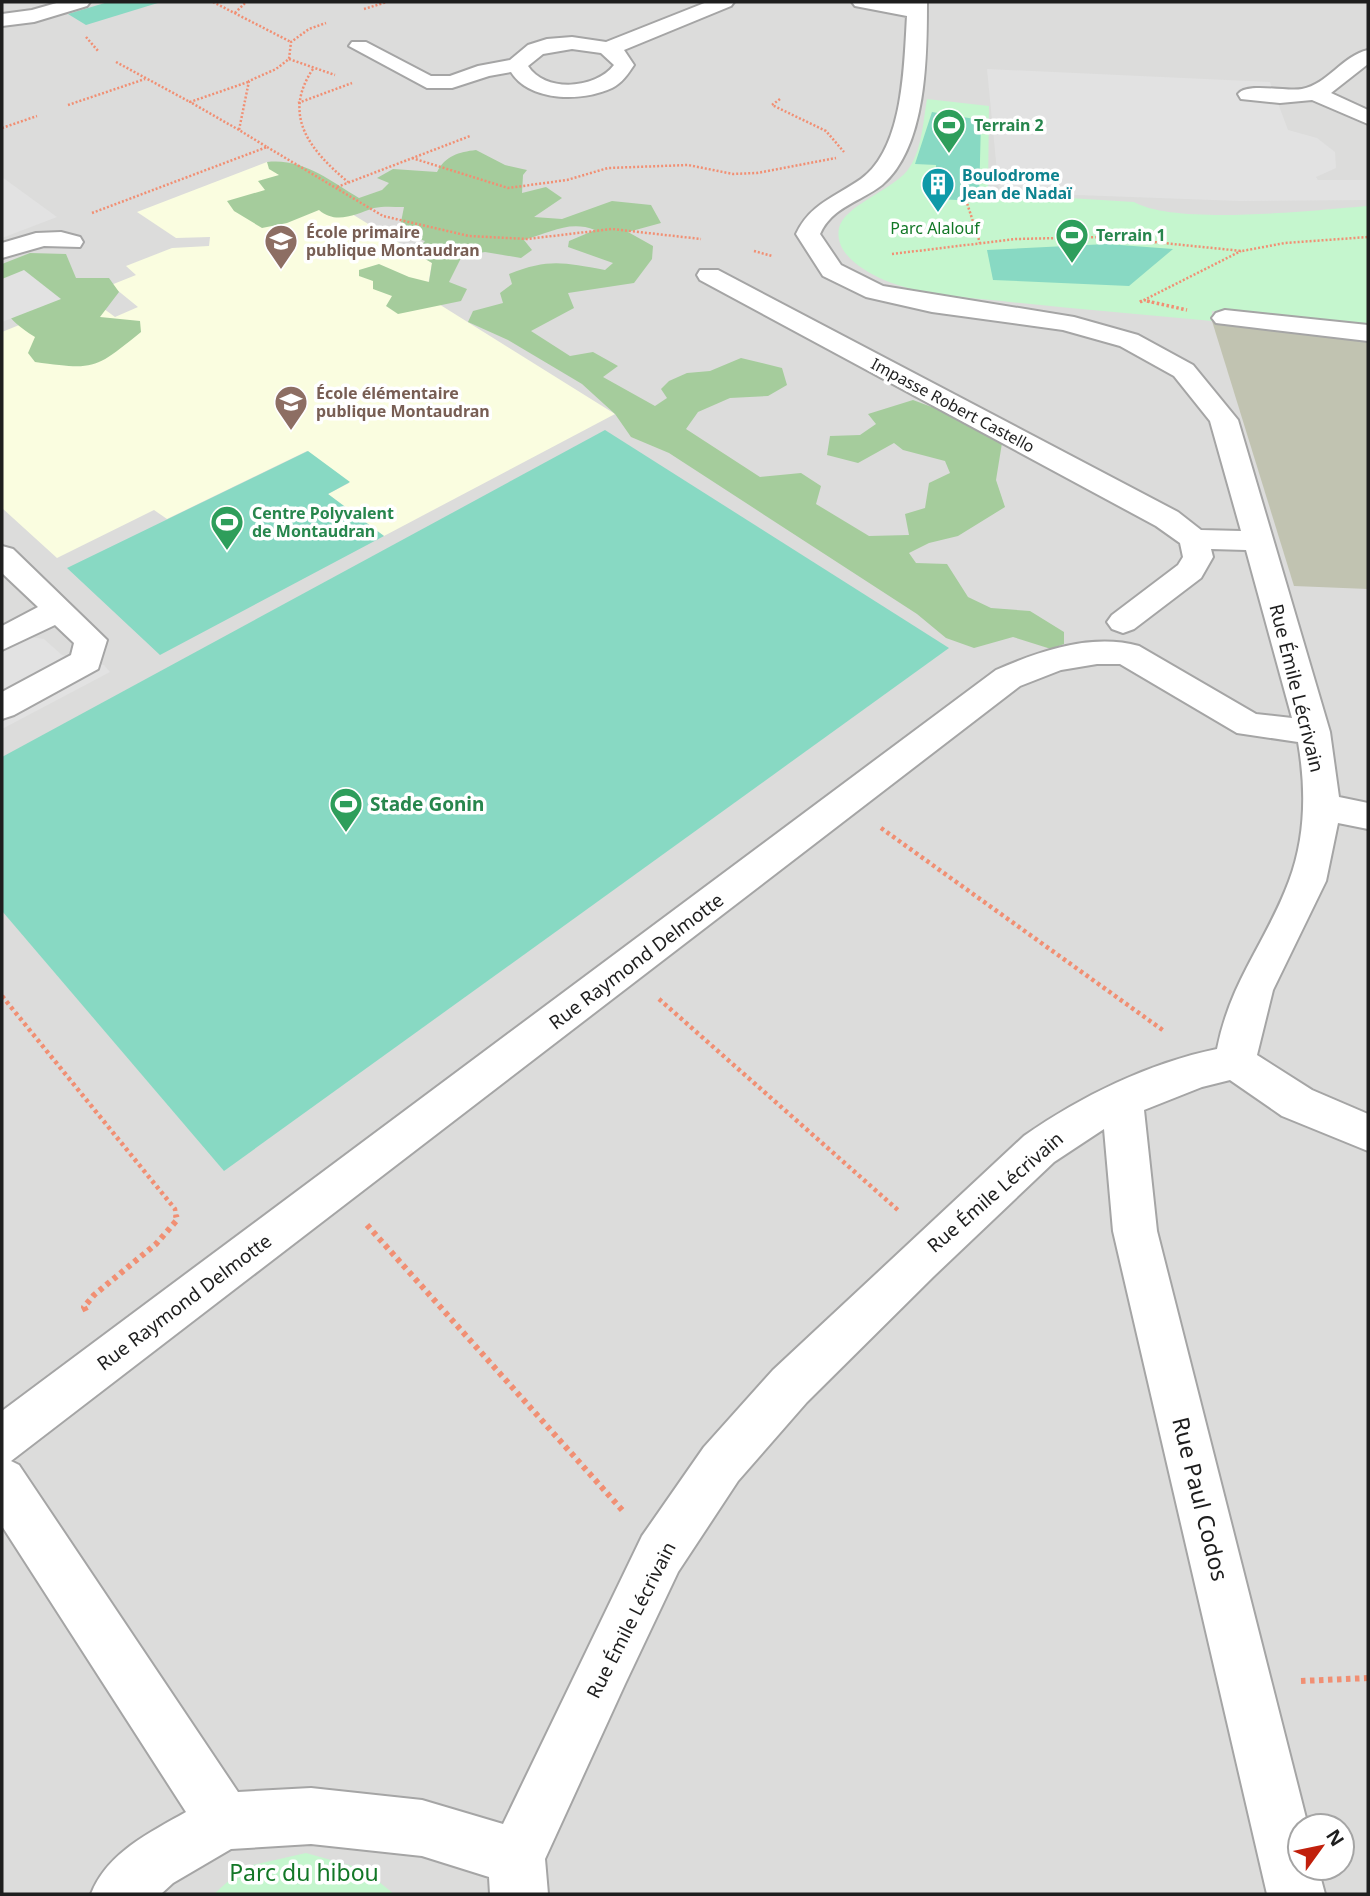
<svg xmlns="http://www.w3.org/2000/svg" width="1370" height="1896" font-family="'Noto Sans',sans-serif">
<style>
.residential{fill:#dcdcdb;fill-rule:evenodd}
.education{fill:#fafde0}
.construction{fill:#c1c3b1}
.forest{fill:#a5cc9c}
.park{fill:#c5f6ce}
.pitch{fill:#88d9c3}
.parking{fill:#e2e2e2}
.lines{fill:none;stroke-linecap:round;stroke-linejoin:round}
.minor-casing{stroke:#a5a5a5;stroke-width:4}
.path-far3{stroke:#f18f73;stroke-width:2.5;stroke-dasharray:2 2;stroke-linecap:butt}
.path-far2{stroke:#f18f73;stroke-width:3.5;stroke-dasharray:2.5 2.5;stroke-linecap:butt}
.path-far1{stroke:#f18f73;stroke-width:4.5;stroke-dasharray:3.5 3.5;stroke-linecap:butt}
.path{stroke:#f18f73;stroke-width:6;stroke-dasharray:4.5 4.5;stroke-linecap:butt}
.minor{fill:#fff;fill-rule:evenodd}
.labels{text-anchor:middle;stroke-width:7;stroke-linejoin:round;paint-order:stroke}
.far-leisure-label{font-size:16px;font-weight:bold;fill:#27864d;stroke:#fff;text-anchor:start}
.far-culture-label{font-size:16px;font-weight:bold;fill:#0d838f;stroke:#fff;text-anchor:start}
.far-park-label{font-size:16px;fill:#127726;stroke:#fff}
.far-education-label{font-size:16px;font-weight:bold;fill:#785e54;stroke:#fff;text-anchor:start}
.far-street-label{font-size:16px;fill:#1e1e1e;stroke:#fff}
.street-label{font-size:19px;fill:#1e1e1e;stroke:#fff}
.leisure-label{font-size:19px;font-weight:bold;fill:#27864d;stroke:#fff;text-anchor:start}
.near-street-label{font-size:23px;fill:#1e1e1e;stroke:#fff}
.near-park-label{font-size:23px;fill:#127726;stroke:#fff}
</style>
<rect width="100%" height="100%" fill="#efede5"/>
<path class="residential" d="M2,2H1368V1894H2ZM1300,1826H1342V1868H1300Z"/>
<path class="education" d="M267,162L432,263L426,296L615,414L384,536L328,494L349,483L307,451L167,519L154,510L57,558L2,508V332L88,297L115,317L138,307L111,285L136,275L126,266L172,248L209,246L210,237L176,238L137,212Z"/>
<path class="construction" d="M1212,321L1368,336V589L1294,586Z"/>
<g class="forest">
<path d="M476,150L505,165L527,170L523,175L522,193L546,187L562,198L534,217L562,219L612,201L651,205L661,223L628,232L653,246L652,259L634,283L568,293L574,308L531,331L570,356L593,352L618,366L603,377L655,406L667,398L661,389L669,381L687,373L710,371L741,358L782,368L787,385L768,396L730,398L698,412L686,429L760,477L801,473L821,486L816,504L869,536L909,535L905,514L925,508L929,483L950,473L945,461L903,450L894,443L858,463L827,455L830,436L860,435L876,424L868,414L913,400L956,416L1002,443L996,480L1005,507L958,536L929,543L909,553L916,563L947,564L968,597L991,608L1030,611L1064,632V644L1051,649L1013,637L974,648L946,638L917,614L669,453L631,437L615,414L582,384L508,340L468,322L473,311L503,303L500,293L512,284L509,274C550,258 564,263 605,270L613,263L568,247L569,241L595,230C569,220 550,233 524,240L532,250L521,258L485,252L462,256L449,282L467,289L461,301L398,314L386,306L392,296L373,289V281L359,276V270L379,264L409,277L429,282L432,263L415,253L425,241L399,232L404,207C394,207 383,206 374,208C356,214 336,225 319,210L287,223L262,228L234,211L227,201L265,190L258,181L279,175L269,169L267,162C303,158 329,180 359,198L382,190L389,183L377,178L393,169L437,172C445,156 459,152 476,150Z"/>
<path d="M30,253L66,254L76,278H109L119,292L100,317L140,321L141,332C94,370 95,370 35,362L28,353L35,337C0,314 2,309 2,264Z"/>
</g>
<g class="park">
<path d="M927,99L989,106L988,193L1134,202C1176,226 1316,210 1368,206V326L1212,311V321C1145,315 1077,309 1010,302C969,297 922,296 884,280C864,271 834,254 839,228C844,206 890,191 907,171C922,152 923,122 927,99Z"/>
<path d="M306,1853L363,1869L394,1894H214L244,1867Z"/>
</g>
<g class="pitch">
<path d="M108,2H161L86,25L68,14Z"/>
<path d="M932,112L981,120L979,201L935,199L936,165L915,164Z"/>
<path d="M1107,244L1173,249L1129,286L993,280L987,250Z"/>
<path d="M605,430L949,648L224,1171L2,911V757Z"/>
<path d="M308,451L350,482L328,494L384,536L160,655L67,568Z"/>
</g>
<g class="parking">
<path d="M987,69L1270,82L1288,130L1317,138L1335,152L1336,168L1316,177L1318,180H1368V200L1240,201L999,192Z"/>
<path d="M2,177L57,217L2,238Z"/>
<path d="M24,270L61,299L2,322V279Z"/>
<path d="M2,633L44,639L62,655L104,665L110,672L2,729Z"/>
</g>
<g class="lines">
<defs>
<g id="minor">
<path d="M60,2H90L87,6L34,22L2,26V14L32,10Z"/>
<path d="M707,2H734L731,6L624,50L634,65C628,74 622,83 612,88C582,102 530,102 511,72L489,76L452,88H427L349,46L352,42H366L431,76H450L478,66L510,60L528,45L547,39L572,37L606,42ZM572,49L601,53L614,65C596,89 545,93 528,66L543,54Z"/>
<path d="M852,2H927C927,55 927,147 882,185C860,202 832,207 820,234L841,265L883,286L1074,317L1138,335L1193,365L1238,420L1330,732L1339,797L1368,803V829L1338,823L1326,881L1273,990L1257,1055L1312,1090L1368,1114V1151L1282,1116L1230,1080L1202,1087L1144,1110L1157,1231L1308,1826H1300V1868H1318L1325,1894H1267L1113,1231L1104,1129L1054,1162L934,1276L807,1402L738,1481L678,1572L625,1684L545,1859L548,1894H490L489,1877L422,1856L311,1844L231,1849L173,1883L161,1894H91C107,1853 149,1833 186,1812L2,1526V1411L996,670C1040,651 1091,633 1139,646L1256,714L1292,718L1246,550L1211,549L1213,557L1201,578L1134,629L1123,633L1112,629L1107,622L1112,615L1178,565L1183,557L1180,543L1156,526L700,280L697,275L700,270H718L1178,512L1201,530L1241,531L1210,421L1174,376L1120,346L1063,330L932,312L866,297L823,276L796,234C810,204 835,197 861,179C904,148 904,64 907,16L855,6ZM1097,664H1120L1237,733L1298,742C1306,788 1306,836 1289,881C1266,943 1231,979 1217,1049C1149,1063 1081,1096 1024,1136L773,1370L704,1447L642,1536L503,1824L422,1800L311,1788L238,1792L19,1465L11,1461L1020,686L1061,670Z"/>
<path d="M1368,50V64L1331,93L1368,110V124L1312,100L1280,103L1241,99L1238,94C1247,82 1286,92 1302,89C1328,84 1342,56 1368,50Z"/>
<path d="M61,232L80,237L83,242L80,247L44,246L2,258V243L36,233Z"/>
<path d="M1225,310L1368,325V341L1216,323L1212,318L1216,313Z"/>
<path d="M2,546L13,549L107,640L98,669L14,715L2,719V692L71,655L74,643L55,625L2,650V626L38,607L2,573Z"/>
</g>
</defs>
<use href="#minor" class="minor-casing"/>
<g class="path-far3">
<path d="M213,2L291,42"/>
<path d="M364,9L387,2"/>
<path d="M235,13L246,2"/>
<path d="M86,37L99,52"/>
<path d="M289,59L335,75"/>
<path d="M116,62L190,102"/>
<path d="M313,69C281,116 311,151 348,182"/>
<path d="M780,99L772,105L826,131L844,152"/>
<path d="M298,103L352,83"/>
<path d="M68,105L145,79"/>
<path d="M2,128L37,116"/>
<path d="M239,130L190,102L248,82"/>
<path d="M267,147L383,216L469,236L527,239L612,229L701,239"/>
<path d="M412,158L508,188L567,180L608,168L688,165L733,174L757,173L836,158"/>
<path d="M337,187L470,136"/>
<path d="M966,200L980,243"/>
<path d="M92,213L267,147L239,130L249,81L276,69L289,59L291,42L309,29L326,23"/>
<path d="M754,251L772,256"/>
<path d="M892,254L1016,239L1104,237L1242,251L1285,243L1368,237"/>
<path d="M1144,300L1155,303"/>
<path d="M1140,302L1241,251"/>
</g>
<g class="path-far2">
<path d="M1147,301L1187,310"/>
<path d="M1140,302L1142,301"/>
</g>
<g class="path-far1">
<path d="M881,828L1164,1031"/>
<path d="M2,996L175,1209L176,1217"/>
<path d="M659,999L899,1211"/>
</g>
<g class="path">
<path d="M367,1225L623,1511"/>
<path d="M86,1311L84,1307L94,1295L156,1244L177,1220L176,1215"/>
<path d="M1301,1681L1368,1678"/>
</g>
<use href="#minor" class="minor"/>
</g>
<defs>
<symbol id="stadium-pin" viewBox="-11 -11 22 30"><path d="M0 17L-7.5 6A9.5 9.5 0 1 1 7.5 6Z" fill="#2e9e5b" stroke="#fff"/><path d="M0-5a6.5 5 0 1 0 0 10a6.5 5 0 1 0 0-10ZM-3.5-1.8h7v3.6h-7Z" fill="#fff"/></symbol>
<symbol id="building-pin" viewBox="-11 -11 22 30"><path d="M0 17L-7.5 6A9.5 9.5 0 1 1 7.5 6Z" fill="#0f9aa8" stroke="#fff"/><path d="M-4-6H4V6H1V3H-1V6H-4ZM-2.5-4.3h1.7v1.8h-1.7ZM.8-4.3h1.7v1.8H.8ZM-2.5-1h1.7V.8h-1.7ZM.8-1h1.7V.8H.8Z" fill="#fff"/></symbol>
<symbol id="school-pin" viewBox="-11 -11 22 30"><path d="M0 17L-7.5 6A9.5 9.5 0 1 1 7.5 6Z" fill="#8d6e63" stroke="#fff"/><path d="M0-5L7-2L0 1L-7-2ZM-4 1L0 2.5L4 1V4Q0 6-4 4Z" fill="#fff"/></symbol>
</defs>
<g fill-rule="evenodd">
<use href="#stadium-pin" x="930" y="106" width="38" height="52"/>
<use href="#building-pin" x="919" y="165" width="38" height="52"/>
<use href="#stadium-pin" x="1053" y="216" width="38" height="52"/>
<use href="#school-pin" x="262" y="222" width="38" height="52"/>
<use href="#school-pin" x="272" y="383" width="38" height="52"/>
<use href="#stadium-pin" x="208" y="503" width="38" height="52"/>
<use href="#stadium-pin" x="327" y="785" width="38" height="52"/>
</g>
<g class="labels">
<g class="far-leisure-label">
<text x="974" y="131">Terrain 2</text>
<text x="1096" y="241">Terrain 1</text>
<text x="252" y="519">Centre Polyvalent<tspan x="252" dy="18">de Montaudran</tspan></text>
</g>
<g class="far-culture-label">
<text x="962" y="181">Boulodrome<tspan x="962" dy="18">Jean de Nadaï</tspan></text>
</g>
<g class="far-park-label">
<text x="935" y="234">Parc Alalouf</text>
</g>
<g class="far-education-label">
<text x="306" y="238">École primaire<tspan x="306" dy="18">publique Montaudran</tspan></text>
<text x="316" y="399">École élémentaire<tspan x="316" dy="18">publique Montaudran</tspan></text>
</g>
<g class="far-street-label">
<text transform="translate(953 405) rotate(28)" y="6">Impasse Robert Castello</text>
</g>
<g class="street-label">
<text transform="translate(1297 688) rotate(76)" y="7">Rue Émile Lécrivain</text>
<text transform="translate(636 961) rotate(-37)" y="7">Rue Raymond Delmotte</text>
<text transform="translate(995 1192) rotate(-41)" y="7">Rue Émile Lécrivain</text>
<text transform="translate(184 1302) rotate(-37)" y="7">Rue Raymond Delmotte</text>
<text transform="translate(631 1620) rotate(-63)" y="7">Rue Émile Lécrivain</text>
</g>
<g class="leisure-label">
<text x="370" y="811">Stade Gonin</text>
</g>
<g class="near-street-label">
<text transform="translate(1200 1499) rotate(76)" y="8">Rue Paul Codos</text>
</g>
<g class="near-park-label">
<text x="304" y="1881">Parc du hibou</text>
</g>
</g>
<rect width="1370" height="1896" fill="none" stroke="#1e1e1e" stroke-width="7"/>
<g transform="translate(1321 1847) rotate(57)"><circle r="33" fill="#ffffff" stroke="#a5a5a5" stroke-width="2"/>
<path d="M0-5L12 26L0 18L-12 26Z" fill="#c1200c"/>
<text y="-10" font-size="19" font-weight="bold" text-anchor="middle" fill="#1e1e1e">N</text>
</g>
</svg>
